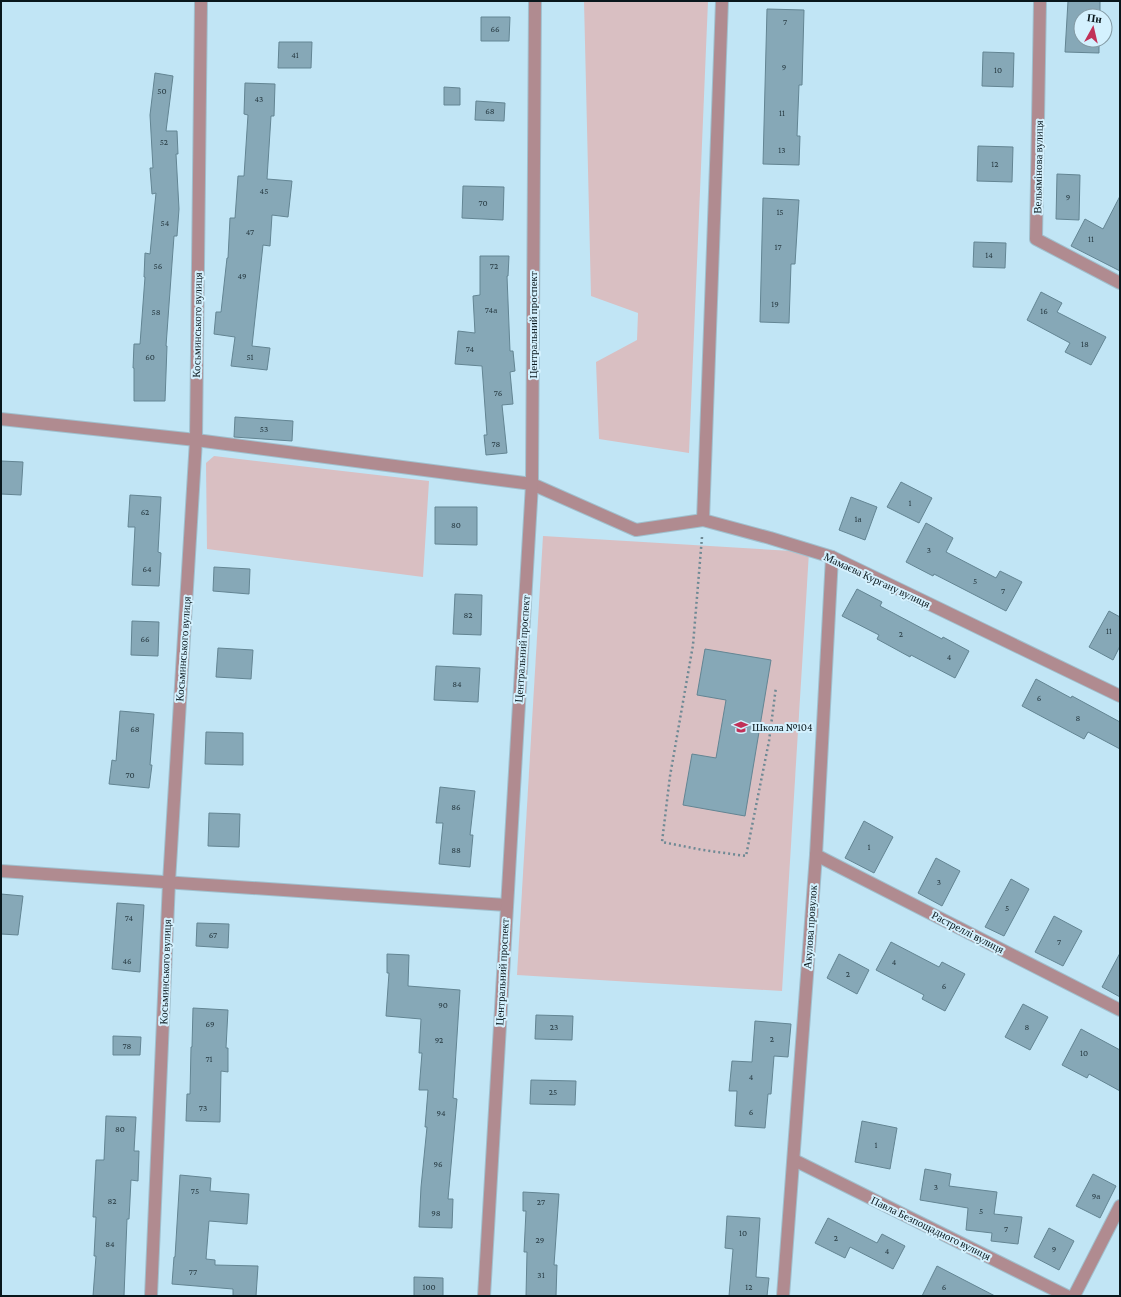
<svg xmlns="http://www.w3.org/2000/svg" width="1121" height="1297" font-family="'Crimson Pro',serif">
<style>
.green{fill:#d9bfc2}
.building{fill:#86a8b7;stroke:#638593}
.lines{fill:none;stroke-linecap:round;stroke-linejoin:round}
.street-casing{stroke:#a0c0ce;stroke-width:14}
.path{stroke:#6e8994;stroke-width:2.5;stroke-dasharray:2 3;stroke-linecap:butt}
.street{stroke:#b08b90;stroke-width:12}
.labels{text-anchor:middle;stroke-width:4;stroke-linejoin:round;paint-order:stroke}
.number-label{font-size:9px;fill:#283b43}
.street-label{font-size:11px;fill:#09171c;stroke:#d4f1fe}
.poi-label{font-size:11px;fill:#09171c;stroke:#d4f1fe;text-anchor:start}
</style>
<rect width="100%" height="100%" fill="#c1e5f5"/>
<g class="green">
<path d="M584,1H708L689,453L599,439L596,362L637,340L638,313L591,296Z"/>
<path d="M214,456L429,481L423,577L207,549L206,463Z"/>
<path d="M543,536L809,552L782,991L517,975Z"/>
</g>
<g class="building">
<path d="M1068,1H1100V16H1081V40H1099V53L1065,52Z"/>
<path d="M767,9L804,10L802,85H799L797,136H800L799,165L763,164Z"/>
<path d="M481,17H510L509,41H481Z"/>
<path d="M279,42H312L311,68H278Z"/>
<path d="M983,52L1014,53L1013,87L982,86Z"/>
<path d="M155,73L173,76L166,131H177L178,154H176L179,209L177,236H174L166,346H167L165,401H134V368H133L134,344H140L145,277H144L145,253L150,254L156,193L152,194L150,168H153L150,115Z"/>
<path d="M245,83L275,84L274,116H271L267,179L292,181L288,217L272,215L270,246L263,245L252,346L270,348L267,370L231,366L235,337L214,334L216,312H221L227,258H228L230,218H235L238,176H244L248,115L244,114Z"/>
<path d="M444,87L460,88V105H444Z"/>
<path d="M476,101L505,103L504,121L475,120Z"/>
<path d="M978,146L1013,147L1012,182L977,181Z"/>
<path d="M1057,174L1080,175L1079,220L1056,219Z"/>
<path d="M463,186L504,187L503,220L462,218Z"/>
<path d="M1120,196V271L1071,246L1085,219L1103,229Z"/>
<path d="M763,198L799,200L795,264H791L789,323L760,322Z"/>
<path d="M974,242L1006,243L1005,268L973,267Z"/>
<path d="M480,256H509L508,276H507L510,351H513L515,371L510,372L513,404L502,405L507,453L486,455L484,435H487L482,366L455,364L458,331L475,333L473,296L480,295Z"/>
<path d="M1041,292L1062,303L1057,312L1106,337L1091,365L1065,352L1070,343L1027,320Z"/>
<path d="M235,417L293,421L292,441L234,437Z"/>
<path d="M1,461L23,462L21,495L1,494Z"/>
<path d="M901,482L932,498L919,523L887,507Z"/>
<path d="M130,495L161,497L158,552L161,553L159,586L132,585L135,527H128Z"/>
<path d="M851,497L877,507L865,540L839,530Z"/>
<path d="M435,507H477V545L435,544Z"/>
<path d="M926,523L953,538L946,552L996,578L1000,571L1022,582L1006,611L934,574L933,576L906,562Z"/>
<path d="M214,567L250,569L249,594L213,591Z"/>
<path d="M857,589L882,602L880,606L942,639L943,637L969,651L955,678L911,655L910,657L877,639L879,635L842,616Z"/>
<path d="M455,594L482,595L481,635L453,634Z"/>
<path d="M1109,611L1120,617V646L1113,660L1089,647Z"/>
<path d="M132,621L159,622L158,656L131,655Z"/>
<path d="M218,648L253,650L251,679L216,677Z"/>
<path d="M705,649L771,660L745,816L683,805L692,754L716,758L726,700L697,695Z"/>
<path d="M436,666L480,668L478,702L434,700Z"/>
<path d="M1036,679L1071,698L1072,696L1120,722V749L1088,732L1084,739L1022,706Z"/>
<path d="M120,711L154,714L150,765H152L149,788L109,784L112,760L116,761Z"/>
<path d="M206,732L243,733V765L205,764Z"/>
<path d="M440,787L475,791L470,835H473L470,867L439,864L443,823H436Z"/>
<path d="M209,813L240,814L239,847L208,846Z"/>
<path d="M864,821L893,837L874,873L845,858Z"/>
<path d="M936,858L960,871L942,906L918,893Z"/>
<path d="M1011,879L1029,889L1004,936L985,927Z"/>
<path d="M1,894L23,896L18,935L1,934Z"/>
<path d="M117,903L144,905L140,972L112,969Z"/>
<path d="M1054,916L1082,931L1063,966L1035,952Z"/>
<path d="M197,923L229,924L228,948L196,946Z"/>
<path d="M891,942L939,967L942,962L965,974L945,1011L922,999L924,995L876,970Z"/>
<path d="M1120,953V997L1102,987Z"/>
<path d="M387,954L409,955L408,986L460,990L453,1098L457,1099L448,1199H453L452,1228L419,1227L421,1187L427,1127H425L428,1090H419L422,1053H419L421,1019L386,1016L389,973H387Z"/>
<path d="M839,954L869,970L857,994L827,978Z"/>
<path d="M1023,1004L1048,1017L1030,1050L1005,1037Z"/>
<path d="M193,1008L228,1010L226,1048H228V1072L221,1071L220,1122L186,1121L187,1094H190L191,1047H192Z"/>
<path d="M536,1015L573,1016L572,1040L535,1039Z"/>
<path d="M755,1021L791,1024L788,1057L774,1056L771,1094H768L765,1128L735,1126L737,1091H729L732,1061L752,1062Z"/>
<path d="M1081,1029L1120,1050V1091L1089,1074L1087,1078L1062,1065Z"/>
<path d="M113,1036L141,1037L140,1055H113Z"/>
<path d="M531,1080L576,1081L575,1105L530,1104Z"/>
<path d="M106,1116L136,1117L134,1151H139L138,1181L131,1180L129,1219H127L124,1296H93L96,1256H94L96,1217H93L96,1160H104Z"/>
<path d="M862,1121L897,1128L890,1169L855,1162Z"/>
<path d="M925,1169L951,1174L949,1186L997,1192L994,1214L1022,1217L1018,1244L991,1241L992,1233L966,1230L968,1208L920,1200Z"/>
<path d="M1093,1174L1116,1186L1100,1218L1076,1206Z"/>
<path d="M180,1175L211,1178L210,1191L249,1194L247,1224L209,1221L206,1259L215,1260V1265L258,1266L256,1296H233V1289L172,1284L174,1257H175Z"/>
<path d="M523,1192L559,1194L554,1265H557L556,1296H526L527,1252H524L526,1211H523Z"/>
<path d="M727,1216L760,1218L756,1277L769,1278L767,1296H729L733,1249L725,1248Z"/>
<path d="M828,1218L877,1243L882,1234L905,1246L893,1269L850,1247L845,1258L815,1243Z"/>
<path d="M1049,1228L1074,1241L1059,1270L1034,1257Z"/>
<path d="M937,1266L995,1296H922Z"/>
<path d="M414,1277L443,1278V1296H414Z"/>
</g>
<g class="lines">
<defs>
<g id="street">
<path d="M1040,1L1036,239L1120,283"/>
<path d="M1,419L196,440L532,484L636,530L703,520L770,538L832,557L1120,696"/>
<path d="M703,520L722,1"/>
<path d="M816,855L1120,1010"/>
<path d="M1,871L506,905"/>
<path d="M794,1160L1067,1296"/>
<path d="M151,1296L169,882L196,440L201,1"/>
<path d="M484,1296L532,484L535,1"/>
<path d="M783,1296L816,855L832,557"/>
<path d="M1074,1296L1120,1206"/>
</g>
</defs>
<use href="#street" class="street-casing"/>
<path class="path" d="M702,537L693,645L670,776L662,842L703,850L746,856L769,741L776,687"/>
<use href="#street" class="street"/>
</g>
<defs>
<symbol id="school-bare" viewBox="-9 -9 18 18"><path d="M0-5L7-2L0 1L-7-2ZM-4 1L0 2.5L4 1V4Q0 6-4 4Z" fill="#c13158" stroke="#d4f1fe" stroke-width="2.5" paint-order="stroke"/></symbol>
</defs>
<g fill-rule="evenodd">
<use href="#school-bare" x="731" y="717" width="20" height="20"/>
</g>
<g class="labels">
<g class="number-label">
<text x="785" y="25">7</text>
<text x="495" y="32">66</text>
<text x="295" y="58">41</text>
<text x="784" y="70">9</text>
<text x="998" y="73">10</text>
<text x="162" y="94">50</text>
<text x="259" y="102">43</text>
<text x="490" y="114">68</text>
<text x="782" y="116">11</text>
<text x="164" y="145">52</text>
<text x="782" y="153">13</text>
<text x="995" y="167">12</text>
<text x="264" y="194">45</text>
<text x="1068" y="200">9</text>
<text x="483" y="206">70</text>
<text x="780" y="215">15</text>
<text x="165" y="226">54</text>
<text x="250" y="235">47</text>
<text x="1091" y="242">11</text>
<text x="778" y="250">17</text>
<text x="989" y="258">14</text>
<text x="158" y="269">56</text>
<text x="494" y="269">72</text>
<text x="242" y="279">49</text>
<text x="775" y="307">19</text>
<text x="491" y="313">74а</text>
<text x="1044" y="314">16</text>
<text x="156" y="315">58</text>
<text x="1085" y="347">18</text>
<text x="470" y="352">74</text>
<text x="150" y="360">60</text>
<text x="250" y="360">51</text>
<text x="498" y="396">76</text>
<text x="264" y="432">53</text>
<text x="496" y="447">78</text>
<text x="910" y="506">1</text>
<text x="145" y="515">62</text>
<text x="858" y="522">1а</text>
<text x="456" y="528">80</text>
<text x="929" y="553">3</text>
<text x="147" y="572">64</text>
<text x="975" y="584">5</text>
<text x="1003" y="594">7</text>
<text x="468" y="618">82</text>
<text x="1109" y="634">11</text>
<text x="901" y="637">2</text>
<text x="145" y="642">66</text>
<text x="949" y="660">4</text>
<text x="457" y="687">84</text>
<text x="1039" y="701">6</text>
<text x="1078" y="721">8</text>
<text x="135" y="732">68</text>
<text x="130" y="778">70</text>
<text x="456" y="810">86</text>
<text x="869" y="850">1</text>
<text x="456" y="853">88</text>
<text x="939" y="885">3</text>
<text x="1007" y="911">5</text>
<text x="129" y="921">74</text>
<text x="213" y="938">67</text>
<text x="1059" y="945">7</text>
<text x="127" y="964">46</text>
<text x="894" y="965">4</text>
<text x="848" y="977">2</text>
<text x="944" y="989">6</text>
<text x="443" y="1008">90</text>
<text x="210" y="1027">69</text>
<text x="554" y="1030">23</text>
<text x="1027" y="1030">8</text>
<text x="772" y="1042">2</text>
<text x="439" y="1043">92</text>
<text x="127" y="1049">78</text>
<text x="1084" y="1056">10</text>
<text x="209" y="1062">71</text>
<text x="751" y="1080">4</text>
<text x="553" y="1095">25</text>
<text x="203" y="1111">73</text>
<text x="751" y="1115">6</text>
<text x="441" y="1116">94</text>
<text x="120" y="1132">80</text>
<text x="876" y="1148">1</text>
<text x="438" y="1167">96</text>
<text x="936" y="1190">3</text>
<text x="195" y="1194">75</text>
<text x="1096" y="1199">9а</text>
<text x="112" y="1204">82</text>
<text x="541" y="1205">27</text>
<text x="981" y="1214">5</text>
<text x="436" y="1216">98</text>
<text x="1006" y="1232">7</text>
<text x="743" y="1236">10</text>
<text x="836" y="1241">2</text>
<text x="540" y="1243">29</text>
<text x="110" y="1247">84</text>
<text x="1054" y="1252">9</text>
<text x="887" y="1254">4</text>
<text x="193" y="1275">77</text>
<text x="541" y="1278">31</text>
<text x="429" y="1290">100</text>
<text x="749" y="1290">12</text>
<text x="944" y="1290">6</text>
</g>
<g class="street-label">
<text transform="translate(1038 167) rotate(-89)" y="4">Вельямінова вулиця</text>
<text transform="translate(197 325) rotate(-89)" y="4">Косьминського вулиця</text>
<text transform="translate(533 325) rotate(-90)" y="4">Центральний проспект</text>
<text transform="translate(877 580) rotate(25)" y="4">Мамаєва Кургану вулиця</text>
<text transform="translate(183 649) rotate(-86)" y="4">Косьминського вулиця</text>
<text transform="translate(522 649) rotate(-86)" y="4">Центральний проспект</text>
<text transform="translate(810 927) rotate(-86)" y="4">Акулова провулок</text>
<text transform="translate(968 932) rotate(27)" y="4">Растреллі вулиця</text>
<text transform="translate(165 972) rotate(-88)" y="4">Косьминського вулиця</text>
<text transform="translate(502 972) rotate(-87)" y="4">Центральний проспект</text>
<text transform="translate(931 1228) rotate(26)" y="4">Павла Безпощадного вулиця</text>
</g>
<g class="poi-label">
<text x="752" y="731">Школа №104</text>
</g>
</g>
<rect width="1121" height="1297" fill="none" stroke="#09171c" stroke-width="4"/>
<g transform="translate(1093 28) rotate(8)"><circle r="19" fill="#d4f1fe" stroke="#839aa4"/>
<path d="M0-3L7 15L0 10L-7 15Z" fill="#c13158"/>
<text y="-6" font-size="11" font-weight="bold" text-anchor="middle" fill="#09171c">Пн</text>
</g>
</svg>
